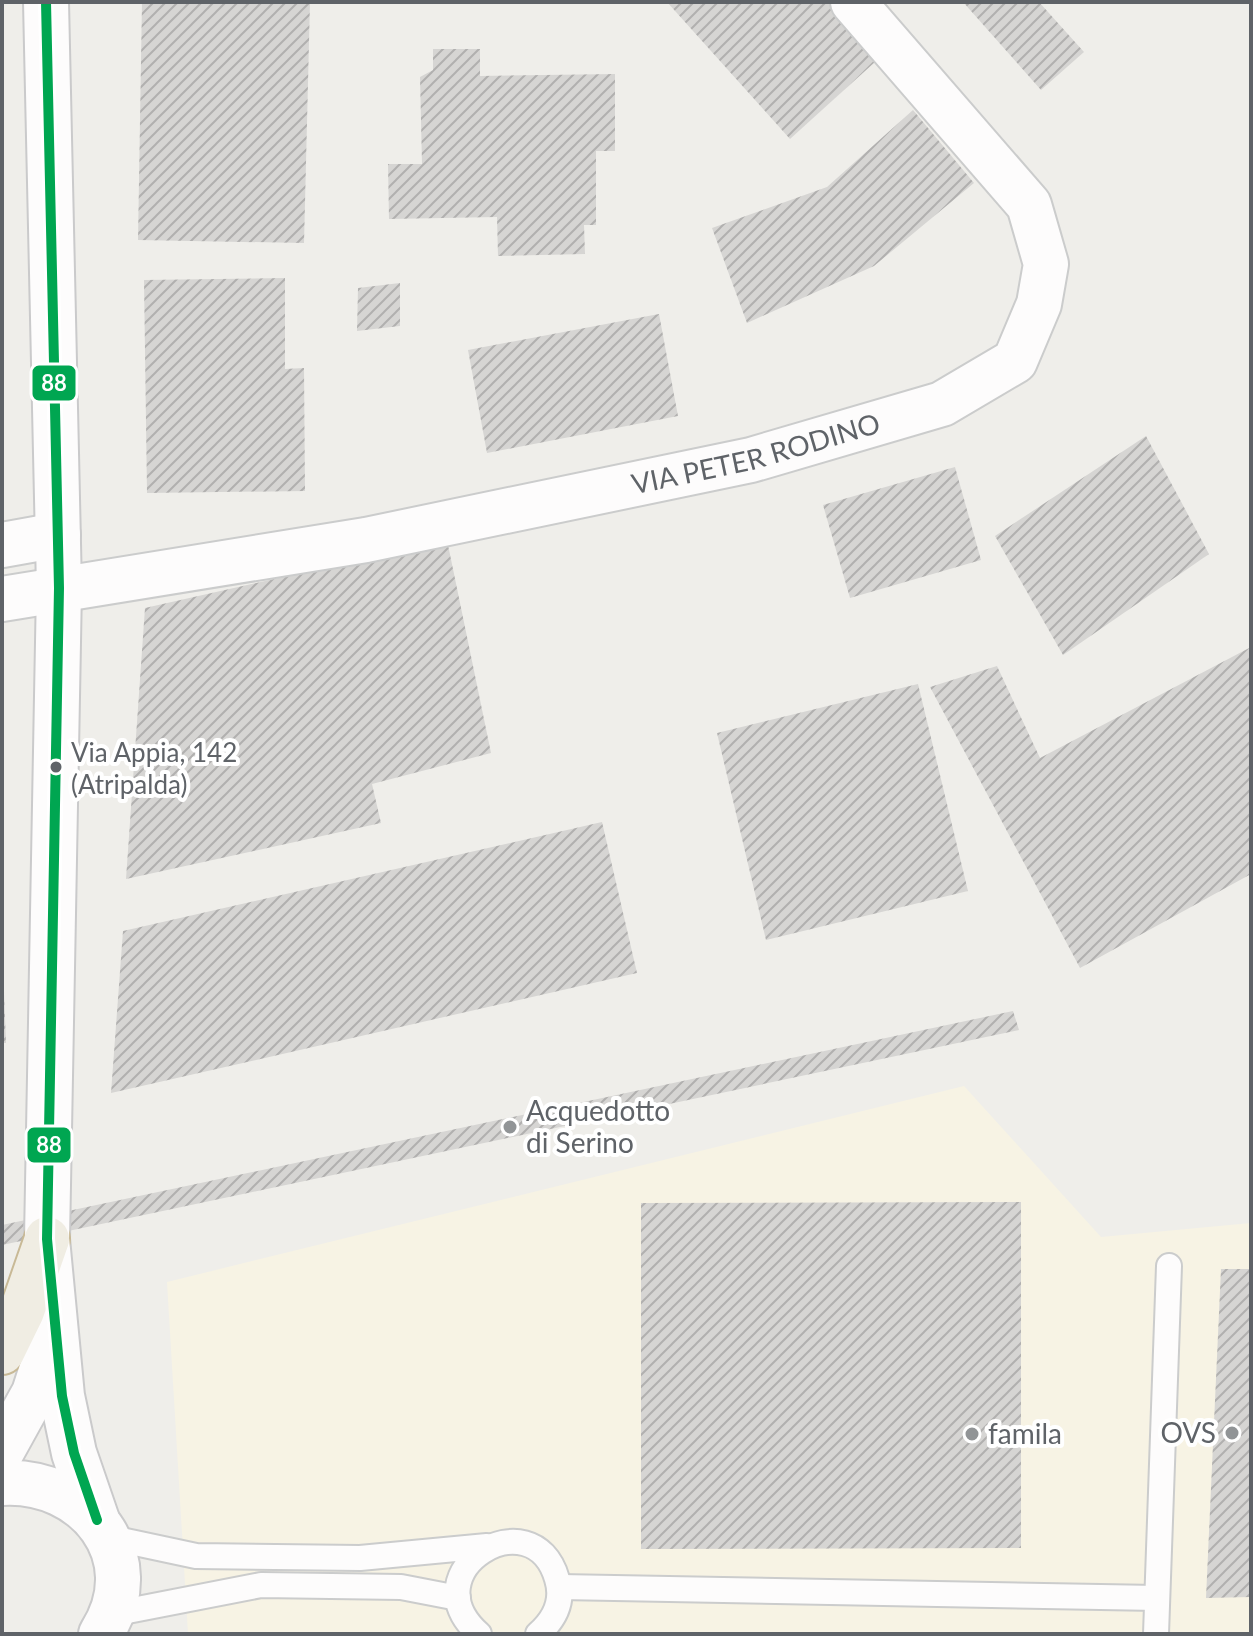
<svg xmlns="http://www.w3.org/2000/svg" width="1253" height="1636" font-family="Lato,sans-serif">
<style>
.commercial{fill:#f7f3e4}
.building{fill:url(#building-hatch)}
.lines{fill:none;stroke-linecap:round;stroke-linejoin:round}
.lane-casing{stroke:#cbcccc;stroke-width:28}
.street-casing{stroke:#cbcccc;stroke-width:48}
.secondary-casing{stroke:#cacacb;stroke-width:48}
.highway-casing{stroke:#c8b996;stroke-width:48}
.lane{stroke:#fdfcfc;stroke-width:24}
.street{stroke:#fdfcfc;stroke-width:44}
.secondary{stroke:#fdfcfc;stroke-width:44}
.highway{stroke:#f0ede3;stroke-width:44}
.bus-1-casing{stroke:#fff;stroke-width:16}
.bus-1{stroke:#00a651;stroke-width:10}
.bus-dot{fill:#5f6368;stroke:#fff;stroke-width:3}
.poi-dot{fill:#919496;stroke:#fff;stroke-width:3}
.labels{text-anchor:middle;stroke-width:8;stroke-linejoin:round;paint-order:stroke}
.bus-label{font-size:26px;fill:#5f6368;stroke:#fff;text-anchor:start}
.street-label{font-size:28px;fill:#5f6368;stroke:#fff}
.poi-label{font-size:28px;fill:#5f6368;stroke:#fff;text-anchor:start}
.line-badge{stroke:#fff;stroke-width:3}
.badge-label{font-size:22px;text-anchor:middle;font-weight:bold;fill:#fff}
</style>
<defs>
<pattern id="building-hatch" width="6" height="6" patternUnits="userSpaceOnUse" patternTransform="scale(2)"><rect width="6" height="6" fill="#d6d5d3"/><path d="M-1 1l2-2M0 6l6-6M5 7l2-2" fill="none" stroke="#b1b0af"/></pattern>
</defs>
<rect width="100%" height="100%" fill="#efeeea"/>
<path class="commercial" d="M964,1086L1101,1237L1251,1223V1634H188L167,1282Z"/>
<g class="building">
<path d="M142,2H310L304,243L138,240Z"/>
<path d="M667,2H840L886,52L790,139Z"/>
<path d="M963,2H1039L1084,52L1041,90Z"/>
<path d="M433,49H480V76L615,74V151H596V225H584L585,254L498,256L497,217L389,219L388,164H422L420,77L433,70Z"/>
<path d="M913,110L974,183L874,266L747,323L712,228L827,187Z"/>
<path d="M285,278V369L304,368L305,491L147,493L144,280Z"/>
<path d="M400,283V326L357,331L358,288Z"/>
<path d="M659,314L678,416L487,453L468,350Z"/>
<path d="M1146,436L1209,554L1063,655L995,536Z"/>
<path d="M955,467L981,560L850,598L823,505Z"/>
<path d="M447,540L491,753L372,784L381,823L126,879L145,608Z"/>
<path d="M1251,647V874L1080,968L930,687L997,666L1040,758Z"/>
<path d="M918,684L968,891L766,940L717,733Z"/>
<path d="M602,822L637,973L111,1093L123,931Z"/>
<path d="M2,940L6,1043H2Z"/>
<path d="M1013,1011L1019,1030L2,1245V1225Z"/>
<path d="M1021,1202V1548L641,1549V1203Z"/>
<path d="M1221,1269H1251V1597L1206,1598Z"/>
</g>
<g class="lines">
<defs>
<g id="lane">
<path d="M107,1537L196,1556L360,1558L487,1546"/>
<path d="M560,1587L1157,1598"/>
<path d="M112,1614L261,1585L401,1587L458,1598"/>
<path d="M479,1634C408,1571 533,1495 557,1579C564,1601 555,1619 538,1634"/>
<path d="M1156,1634L1169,1266"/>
</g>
<g id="street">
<path d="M2,545L58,535"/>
<path id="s1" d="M2,599L366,540L751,460L942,404L1015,361L1039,304L1046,264L1029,205L853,2"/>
</g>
<g id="secondary">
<path d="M46,2L59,588L47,1239L62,1396L74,1453L97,1520"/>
<path d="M2,1451L34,1393L51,1340"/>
<path d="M2,1483C86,1478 150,1557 101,1634"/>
</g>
<path id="highway" d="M2,1352L22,1311L47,1239"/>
</defs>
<use href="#lane" class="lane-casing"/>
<use href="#street" class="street-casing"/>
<use href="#secondary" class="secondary-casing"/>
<use href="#highway" class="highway-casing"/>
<use href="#lane" class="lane"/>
<use href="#street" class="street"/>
<use href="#secondary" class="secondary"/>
<use href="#highway" class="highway"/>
<defs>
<path id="bus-1" d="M46,2L59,588L47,1239L62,1396L74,1453L97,1520"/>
</defs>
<use href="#bus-1" class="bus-1-casing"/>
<use href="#bus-1" class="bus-1"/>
</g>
<circle class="bus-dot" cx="56" cy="767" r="7"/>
<g class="poi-dot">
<circle cx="510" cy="1127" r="8"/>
<circle cx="1232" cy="1433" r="8"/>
<circle cx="972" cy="1434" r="8"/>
</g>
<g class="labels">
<g class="bus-label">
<text x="71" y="762">Via Appia, 142<tspan x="71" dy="32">(Atripalda)</tspan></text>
</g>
<g class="street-label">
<text dy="10" stroke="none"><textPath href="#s1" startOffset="768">VIA PETER RODINO</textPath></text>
</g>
<g class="poi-label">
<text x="526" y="1121">Acquedotto<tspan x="526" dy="32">di Serino</tspan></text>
<text x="1216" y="1443" text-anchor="end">OVS</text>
<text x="988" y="1444">famila</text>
</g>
</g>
<g class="line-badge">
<rect x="31" y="364" width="46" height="38" rx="8" fill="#00a651"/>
<rect x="26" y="1126" width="46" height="38" rx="8" fill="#00a651"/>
</g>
<g class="badge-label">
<text x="54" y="391">88</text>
<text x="49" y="1153">88</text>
</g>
<rect width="1253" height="1636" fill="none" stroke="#5f6368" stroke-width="8"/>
</svg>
